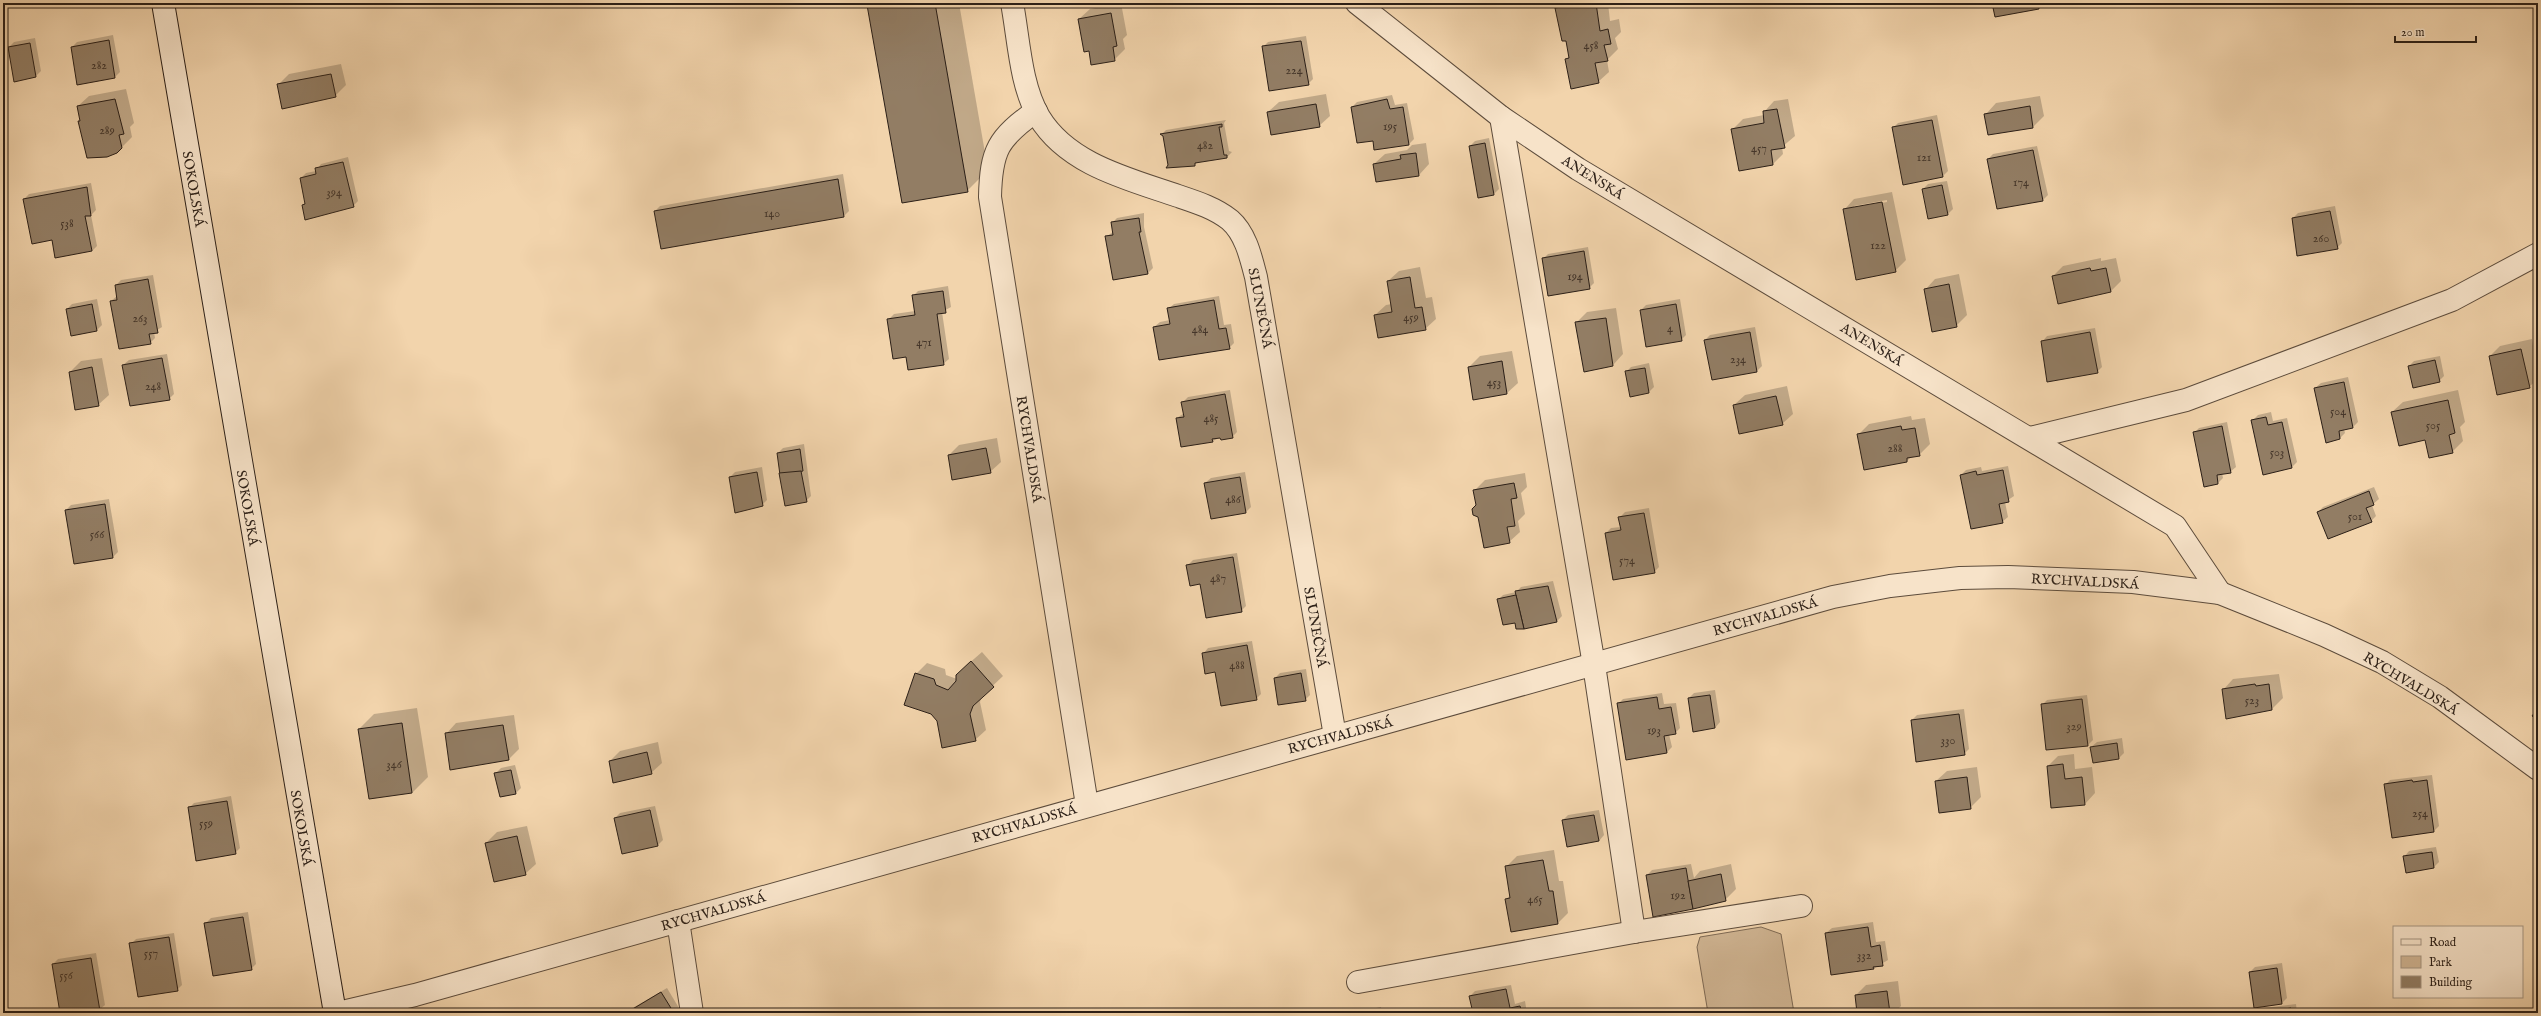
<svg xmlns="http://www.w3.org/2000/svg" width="2541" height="1016" font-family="'IM FELL English',serif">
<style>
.green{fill:#d0b593;stroke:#7e6a55}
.shadow{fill:#0003;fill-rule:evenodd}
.building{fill:#927d64;stroke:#2b1f17}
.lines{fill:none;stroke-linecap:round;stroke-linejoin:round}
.minor-casing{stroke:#5d4c3c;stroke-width:24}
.tertiary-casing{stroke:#5d4c3c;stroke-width:24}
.secondary-casing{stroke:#2b1f17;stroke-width:24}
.minor{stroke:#f7e3c9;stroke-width:22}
.tertiary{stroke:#f7e3c9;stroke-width:22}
.secondary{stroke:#f7e3c9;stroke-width:22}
.labels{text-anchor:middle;stroke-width:4;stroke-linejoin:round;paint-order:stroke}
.number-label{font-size:12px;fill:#45362a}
.street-label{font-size:14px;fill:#2b1f17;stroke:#f7e3c9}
</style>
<rect width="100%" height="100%" fill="#f2d4ac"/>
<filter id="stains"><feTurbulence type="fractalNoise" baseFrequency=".005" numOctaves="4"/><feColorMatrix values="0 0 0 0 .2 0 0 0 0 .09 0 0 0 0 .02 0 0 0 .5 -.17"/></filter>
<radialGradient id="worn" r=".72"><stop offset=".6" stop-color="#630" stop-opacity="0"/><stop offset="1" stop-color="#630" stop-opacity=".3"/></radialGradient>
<path class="green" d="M1761,927L1781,934L1794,1013H1708L1697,947L1700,937Z"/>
<g class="shadow">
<path d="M871,3H959L988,170L967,191L869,5Z"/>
<path d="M1121,3L1127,35L1123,39L1125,49L1114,60L1079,19L1090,9Z"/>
<path d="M1562,3H1608L1610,21L1619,19L1621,32L1615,38L1618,49L1607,60L1609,72L1598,82L1566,60L1570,56L1556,9Z"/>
<path d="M1993,3H2043L2038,8Z"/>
<path d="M113,35L120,72L115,77L72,47L77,42Z"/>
<path d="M1306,36L1313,79L1308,84L1263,47L1268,42Z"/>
<path d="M35,38L41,71L36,76L9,47L14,42Z"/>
<path d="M341,64L346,85L335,96L278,85L289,74Z"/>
<path d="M126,89L134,123L130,127L132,137L117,152L100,158L88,157L79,122L81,120L78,106L89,96Z"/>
<path d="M1326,94L1330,116L1319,126L1268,112L1279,102Z"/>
<path d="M1392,95L1395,105L1407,103L1414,139L1409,144L1375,149L1374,140L1352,107L1357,102Z"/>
<path d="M2040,96L2044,116L2033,127L1989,134L1986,114L1996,103Z"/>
<path d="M1788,99L1795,136L1782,147L1783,154L1773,164L1732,130L1743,119L1764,115V112L1774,101Z"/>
<path d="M1937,115L1948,171L1943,176L1893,128L1898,123Z"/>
<path d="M1226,120L1224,123L1229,151L1232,152L1227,157L1198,162L1194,165L1162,134L1166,130Z"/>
<path d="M1489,138L1499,189L1494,194L1470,146L1475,141Z"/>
<path d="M1426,143L1429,164L1419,175L1374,164L1385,154L1407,150L1412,145Z"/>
<path d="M2037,146L2048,195L2043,200L1988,159L1993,154Z"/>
<path d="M348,157L358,201L353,206L303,205L306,202L301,178L306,173L316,171L321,164Z"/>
<path d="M843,174L849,211L844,216L662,247L655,211L660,206Z"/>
<path d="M1947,181L1953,209L1948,214L1923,189L1928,184Z"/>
<path d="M91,183L96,210L91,215L97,246L92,251L53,239L24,199L29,194Z"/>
<path d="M1892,192L1906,260L1895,271L1844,210L1854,199ZM1887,200V202L1854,208V206Z"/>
<path d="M2335,206L2342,243L2337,248L2293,218L2298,213Z"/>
<path d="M1144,213V227L1153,268L1148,273L1113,278L1106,237L1114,231L1112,223L1117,218Z"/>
<path d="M1588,247L1594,283L1589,288L1543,259L1548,254Z"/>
<path d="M2101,258V261L2116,258L2121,281L2111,291L2053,276L2063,266Z"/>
<path d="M1420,267L1426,298L1432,297L1436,319L1425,329L1375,315L1386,305L1392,304L1388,281L1399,271Z"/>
<path d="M1959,274L1967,315L1956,326L1925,290L1935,279Z"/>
<path d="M153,275L162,327L154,332L155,338L150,343L111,301L117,296L116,285L121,280Z"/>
<path d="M948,286L951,307L942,312L949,359L943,364L907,356L889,319L894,314L915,311L913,296L918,291Z"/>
<path d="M1219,296L1224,325L1231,324L1234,343L1229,348L1154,327L1160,322L1170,320L1168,309L1174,304Z"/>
<path d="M97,299L102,325L97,330L67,309L72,304Z"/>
<path d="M1680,299L1686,335L1681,340L1647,346L1641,310L1646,305Z"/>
<path d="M1616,308L1623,354L1613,365L1576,323L1587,312Z"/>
<path d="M1755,327L1762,366L1757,371L1705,340L1710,335Z"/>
<path d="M2095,328L2102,367L2097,372L2042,342L2047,336Z"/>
<path d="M2532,339L2538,379L2529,387L2490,356L2500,346Z"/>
<path d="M1512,351L1518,383L1507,393L1474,399L1469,367L1480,356Z"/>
<path d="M167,354L174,394L169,399L123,365L129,360Z"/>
<path d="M2440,356L2444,376L2439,381L2409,366L2414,361Z"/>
<path d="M102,358L109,395L98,405L70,372L81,361Z"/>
<path d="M1649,363L1654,387L1649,392L1631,396L1626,372L1631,367Z"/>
<path d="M2348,377L2358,422L2353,427L2344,429L2345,433L2340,438L2315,388L2321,383Z"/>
<path d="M1787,386L1793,414L1782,424L1734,405L1745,395Z"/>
<path d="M1230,390L1237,432L1232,437H1221L1213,441L1182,446L1177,418L1184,413L1183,402L1188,397Z"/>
<path d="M2458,390L2465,422L2460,427L2463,441L2452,452L2426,439L2392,412L2403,402Z"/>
<path d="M2271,412L2273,421L2287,418L2297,462L2292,467L2253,420L2258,415Z"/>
<path d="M1911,416L1912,420L1925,418L1930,444L1919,455L1912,456L1907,461L1858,435L1869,424Z"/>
<path d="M2227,422L2236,467L2230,472L2222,473L2223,478L2218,483L2194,433L2199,428Z"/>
<path d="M997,438L1001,462L990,472L949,455L959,445Z"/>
<path d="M804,444L811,496L806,501L778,453L783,448Z"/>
<path d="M2008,466L2014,496L2005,502L2008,517L2002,522L1961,475L1966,470L1981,467L1982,471Z"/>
<path d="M762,467L767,500L762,505L730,477L735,472Z"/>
<path d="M1245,472L1251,507L1246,512L1212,518L1205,483L1211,478Z"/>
<path d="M1525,473L1527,487L1521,493L1525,514L1518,521L1520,532L1509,542L1477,505L1474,491L1485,480Z"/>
<path d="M2374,487L2379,499L2372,505L2376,516L2371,521L2318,512L2323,507Z"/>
<path d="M109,499L118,552L113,557L66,510L71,505Z"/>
<path d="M1649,508L1659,567L1654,572L1606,533L1611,528L1621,527L1619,518L1625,512Z"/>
<path d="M1237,553L1246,606L1241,611L1188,565L1193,560Z"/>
<path d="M1553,581L1562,616L1557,621L1516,622L1498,600L1503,595L1516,592L1521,587Z"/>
<path d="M1252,641L1261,694L1256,699L1216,671L1203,654L1208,648Z"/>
<path d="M982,652L1003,676L982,696L980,702L986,730L975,740L938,720L916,674L927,663L945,669L946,675L957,679L967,665Z"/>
<path d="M1306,669L1310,695L1305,700L1275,678L1280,673Z"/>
<path d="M2279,674L2283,698L2272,709L2227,718L2223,690L2233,679Z"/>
<path d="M1715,690L1720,722L1715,728L1689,698L1694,693Z"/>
<path d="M1662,693L1664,704L1676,703L1680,728L1675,733L1669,734L1672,747L1667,752L1618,704L1623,699Z"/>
<path d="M2087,695L2093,740L2088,745L2047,749L2042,705L2047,700Z"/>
<path d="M417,708L428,777L412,793L369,798L359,729L374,714Z"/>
<path d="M1964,709L1969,749L1964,754L1912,720L1917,715Z"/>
<path d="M514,715L519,749L508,760L446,734L456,723Z"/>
<path d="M2122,738L2124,753L2119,758L2091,747L2097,742Z"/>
<path d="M658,742L662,763L651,773L610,761L620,751Z"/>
<path d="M2074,754L2075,769L2092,767L2095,793L2085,804L2052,807L2048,766L2058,756Z"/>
<path d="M515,765L521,788L516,793L496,773L501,768Z"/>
<path d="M1977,767L1981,797L1970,808L1936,781L1947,771Z"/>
<path d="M2432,775L2439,826L2434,831L2385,785L2390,780Z"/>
<path d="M231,796L240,848L235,853L189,808L194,803Z"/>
<path d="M655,806L663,840L658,845L615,818L620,813Z"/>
<path d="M1599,810L1604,835L1599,841L1563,820L1568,815Z"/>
<path d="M527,826L536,864L525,874L486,843L497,832Z"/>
<path d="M2436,847L2439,862L2434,867L2404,857L2409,851Z"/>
<path d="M1554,850L1559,881H1563L1568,913L1558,923L1506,899L1511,895L1506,867L1517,856Z"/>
<path d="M1691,864L1694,878L1700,871L1731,864L1736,889L1725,900L1647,875L1652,870Z"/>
<path d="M248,912L256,964L251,969L206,923L211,918Z"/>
<path d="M1873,922L1876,942L1885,941L1888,960L1873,969L1826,933L1832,928Z"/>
<path d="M174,933L182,985L177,990L131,944L136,939Z"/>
<path d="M96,953L105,1005L99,1010L61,1013L53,964L58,959Z"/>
<path d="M2282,963L2287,998L2282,1003L2255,1007L2250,972L2255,967Z"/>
<path d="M1898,981L1901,1006L1894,1013H1858L1856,995L1866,985Z"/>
<path d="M1511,985L1515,1004L1525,1001L1527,1013H1474L1470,996L1475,991Z"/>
<path d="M667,988L682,1013H624Z"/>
<path d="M2296,1004L2297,1013H2260L2265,1008Z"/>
<path d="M1381,1007L1382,1013H1354L1355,1012Z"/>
</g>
<g class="building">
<path d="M878,3H935L968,192L902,203L867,5Z"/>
<path d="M1582,3H1596L1600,31L1608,29L1611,44L1604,45L1608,61L1595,63L1599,83L1571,89L1565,59L1569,58L1566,41H1562L1555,8Z"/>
<path d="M1992,3H2038L2039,9L1995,17Z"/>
<path d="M1111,13L1117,46L1113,47L1115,61L1091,65L1089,51L1084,52L1078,19Z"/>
<path d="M109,40L115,78L77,85L71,47Z"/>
<path d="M1301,41L1309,85L1269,91L1262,46Z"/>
<path d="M30,43L36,77L14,82L8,47Z"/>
<path d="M331,74L336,97L282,109L277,84Z"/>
<path d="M115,99L124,134L119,135L122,148L117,153L107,157L87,158L78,121H80L77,106Z"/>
<path d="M1387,99L1390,109L1403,107L1409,145L1374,150L1373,141L1357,143L1351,107Z"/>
<path d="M1316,104L1320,127L1271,135L1267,112Z"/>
<path d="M2030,106L2033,128L1988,135L1984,114Z"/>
<path d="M1777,109L1785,148L1771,150L1773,165L1739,171L1731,129L1764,123L1763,111Z"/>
<path d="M1932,120L1943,177L1903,185L1892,127Z"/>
<path d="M1222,124V127H1219L1224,155H1227V158L1195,163V166L1166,168L1168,165L1163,136L1160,134Z"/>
<path d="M1485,143L1494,195L1478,198L1469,146Z"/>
<path d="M2033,150L2043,201L1997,209L1987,159Z"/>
<path d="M1416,153L1419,176L1376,182L1373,164L1401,159L1400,155Z"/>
<path d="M343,162L354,207L305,220L302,205L305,204L300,178L316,174L315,168Z"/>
<path d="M838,179L844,217L661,249L654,211Z"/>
<path d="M1942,185L1948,215L1928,219L1922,189Z"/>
<path d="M87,187L91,216H85L92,251L55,258L52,240L32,244L23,199Z"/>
<path d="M1882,202L1896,272L1856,280L1843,209Z"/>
<path d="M2330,211L2338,249L2297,256L2292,218Z"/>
<path d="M1139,218L1141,232H1139L1148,274L1113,280L1105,236L1113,235L1111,222Z"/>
<path d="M1584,251L1590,289L1548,296L1542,258Z"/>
<path d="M2090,268L2091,271L2106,268L2111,292L2058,304L2052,276Z"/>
<path d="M1410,277L1415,308L1422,307L1426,330L1378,338L1374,315L1392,312L1387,281Z"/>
<path d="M148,279L158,333L149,334L151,344L119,349L110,301L117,300L115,285Z"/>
<path d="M1949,284L1957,327L1932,332L1924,289Z"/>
<path d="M943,291L946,313L937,314L944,365L908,370L906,357L893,359L887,319L915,315L912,295Z"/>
<path d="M1214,300L1219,329L1226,328L1230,349L1159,360L1153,327L1170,324L1167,308Z"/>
<path d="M92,304L97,331L71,336L66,309Z"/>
<path d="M1676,304L1682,341L1646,347L1640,310Z"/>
<path d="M1606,318L1613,366L1584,372L1575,322Z"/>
<path d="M1750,332L1757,372L1712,380L1704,340Z"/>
<path d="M2090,332L2098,373L2047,382L2041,341Z"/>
<path d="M2521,349L2530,388L2497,395L2489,356Z"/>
<path d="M162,358L170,400L130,406L122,365Z"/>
<path d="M2435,360L2440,382L2413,388L2408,366Z"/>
<path d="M1502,361L1507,394L1473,400L1468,367Z"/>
<path d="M92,367L99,406L75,410L69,372Z"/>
<path d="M1645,368L1649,393L1630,397L1625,371Z"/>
<path d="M2344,382L2353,428L2339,431L2340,439L2326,443L2314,388Z"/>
<path d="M1225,394L1233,438L1221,440L1220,438L1212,439L1213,442L1181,447L1176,418L1184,417L1181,402Z"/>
<path d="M1776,396L1783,425L1739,434L1733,405Z"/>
<path d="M2448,400L2455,433L2449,435L2453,453L2429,458L2425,440L2399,446L2391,412Z"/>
<path d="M2266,417L2268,425L2282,422L2292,468L2263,475L2251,420Z"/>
<path d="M1901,426L1902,430L1915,428L1920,456L1907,458V462L1864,470L1857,434Z"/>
<path d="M2222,426L2231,473L2217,475L2218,484L2204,487L2193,432Z"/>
<path d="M986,448L991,473L952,480L948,455Z"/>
<path d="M800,449L803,471L780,475L777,453Z"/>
<path d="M2003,470L2009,502L1999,504L2003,523L1971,529L1960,475L1976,471L1977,475Z"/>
<path d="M801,471L807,502L785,506L779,473Z"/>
<path d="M757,472L763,506L735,513L729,477Z"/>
<path d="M1240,477L1246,513L1211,519L1204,483Z"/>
<path d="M1514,483L1517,498L1511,499L1515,526L1507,527L1510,543L1484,548L1478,517L1473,515L1472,509L1476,505L1473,490Z"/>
<path d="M2369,491L2374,505L2366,508L2372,522L2328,539L2317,512Z"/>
<path d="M105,504L113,558L74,564L65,510Z"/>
<path d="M1644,513L1655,573L1613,580L1605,533L1621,530L1618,517Z"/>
<path d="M1233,557L1242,612L1206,618L1200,584L1190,586L1186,565Z"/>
<path d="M1548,586L1557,622L1524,629L1515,591Z"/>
<path d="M1516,595L1524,629H1516L1515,623L1503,625L1497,599Z"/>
<path d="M1247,645L1257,700L1221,706L1215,672L1205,674L1202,653Z"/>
<path d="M971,661L994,687L973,706L970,714L976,741L942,748L937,721L931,714L904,705L915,673L934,679L936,685L948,690L956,681V675Z"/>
<path d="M1301,673L1306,701L1278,705L1274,678Z"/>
<path d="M2255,684L2256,686L2269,684L2272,710L2226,719L2222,689Z"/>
<path d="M1710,695L1715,728L1693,732L1688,698Z"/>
<path d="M1657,697L1659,709L1671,707L1676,734L1664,736L1667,753L1626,760L1617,703Z"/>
<path d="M2082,699L2088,746L2046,750L2041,704Z"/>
<path d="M2538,708V720L2532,716Z"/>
<path d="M1959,714L1965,755L1916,762L1911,720Z"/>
<path d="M402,723L412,793L369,799L358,729Z"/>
<path d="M503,725L509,760L450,770L445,733Z"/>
<path d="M2117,743L2119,759L2093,763L2090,747Z"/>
<path d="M647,752L652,774L613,783L609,761Z"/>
<path d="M2063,764L2065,779L2082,777L2085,805L2051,808L2047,766Z"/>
<path d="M511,770L516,794L500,797L494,773Z"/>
<path d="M1967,777L1971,809L1939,813L1935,781Z"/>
<path d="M2412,780L2413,782L2427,780L2434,832L2392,838L2384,784Z"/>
<path d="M227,801L236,854L196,861L188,807Z"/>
<path d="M650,810L658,846L622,854L614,818Z"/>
<path d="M1594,815L1599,841L1567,847L1562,820Z"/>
<path d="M517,836L526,875L494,882L485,843Z"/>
<path d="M2432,852L2434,868L2406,873L2403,856Z"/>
<path d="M1543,860L1549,891H1553L1558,924L1511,932L1505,899L1510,898L1505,866Z"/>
<path d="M1686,868L1693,909L1653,917L1646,875Z"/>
<path d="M1721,874L1726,901L1693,909L1688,881Z"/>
<path d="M243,917L252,970L213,976L204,923Z"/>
<path d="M1868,927L1871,947L1880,945L1883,966L1873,967L1874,969L1831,975L1825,933Z"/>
<path d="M169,937L178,991L138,997L129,943Z"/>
<path d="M91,958L100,1011L60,1013L52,964Z"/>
<path d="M2277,968L2282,1004L2254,1008L2249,972Z"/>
<path d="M1506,989L1510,1008L1520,1006L1522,1013H1473L1469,996Z"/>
<path d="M1887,991L1890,1013H1857L1855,995Z"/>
<path d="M661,992L674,1013H626Z"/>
<path d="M2291,1008L2292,1013H2259Z"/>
</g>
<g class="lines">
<defs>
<g id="minor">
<path d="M1012,3C1019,40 1020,84 1039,117C1068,165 1129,179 1178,196C1196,202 1215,208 1230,220C1246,234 1251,258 1256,277L1335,736"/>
<path d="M1357,3L1501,117L1578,169L2175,526L2220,593"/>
<path d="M1036,111C998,138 991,150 990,197L1087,805"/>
<path d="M1501,117L1594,665L1634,932"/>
<path d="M2030,438L2186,400L2452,300L2538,254"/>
<path d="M678,921L692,1013"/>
<path d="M1358,982L1634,932L1801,906"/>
</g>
<path id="tertiary" d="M338,1013L415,995L1833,597L1890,586L1960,578L2008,577L2133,582L2220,593L2324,635L2382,662L2440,697L2538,769"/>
<path id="secondary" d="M163,3L335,1013"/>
</defs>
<use href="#minor" class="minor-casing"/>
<use href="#tertiary" class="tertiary-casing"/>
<use href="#secondary" class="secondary-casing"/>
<use href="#minor" class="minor"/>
<use href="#tertiary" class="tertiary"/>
<use href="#secondary" class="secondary"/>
</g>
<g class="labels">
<g class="number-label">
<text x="1591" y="49">458</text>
<text x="99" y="69">282</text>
<text x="1294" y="74">224</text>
<text x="1390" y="130">195</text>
<text x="107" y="134">289</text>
<text x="1205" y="149">482</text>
<text x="1759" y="152">457</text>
<text x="1924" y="161">121</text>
<text x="2021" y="186">174</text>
<text x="334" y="196">394</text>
<text x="772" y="217">140</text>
<text x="67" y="227">538</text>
<text x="2321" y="242">260</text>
<text x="1878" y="249">122</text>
<text x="1575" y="280">194</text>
<text x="1411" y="321">459</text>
<text x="140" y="322">263</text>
<text x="1670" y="332">4</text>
<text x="1200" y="333">484</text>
<text x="924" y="346">471</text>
<text x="1738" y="363">234</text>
<text x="1494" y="386">453</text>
<text x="153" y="390">248</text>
<text x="2338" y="415">504</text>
<text x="1211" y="422">485</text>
<text x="2433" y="429">505</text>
<text x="1895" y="452">288</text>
<text x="2277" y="456">503</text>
<text x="1233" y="503">486</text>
<text x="2355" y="520">501</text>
<text x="97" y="538">566</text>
<text x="1627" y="564">574</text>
<text x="1218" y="582">487</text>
<text x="1237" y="669">488</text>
<text x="2252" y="704">523</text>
<text x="2074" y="730">329</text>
<text x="1654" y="734">193</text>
<text x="1948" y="744">330</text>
<text x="394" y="768">346</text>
<text x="2420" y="817">254</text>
<text x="206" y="827">559</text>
<text x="1678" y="899">192</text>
<text x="1535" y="903">465</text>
<text x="151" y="957">557</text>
<text x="1864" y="959">332</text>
<text x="66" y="979">556</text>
</g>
<g class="street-label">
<text transform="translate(1593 177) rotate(32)" y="5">ANENSKÁ</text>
<text transform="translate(194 189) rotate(80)" y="5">SOKOLSKÁ</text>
<text transform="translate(1261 308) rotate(79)" y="5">SLUNEČNÁ</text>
<text transform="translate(1872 344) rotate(31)" y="5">ANENSKÁ</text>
<text transform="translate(1030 449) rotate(81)" y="5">RYCHVALDSKÁ</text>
<text transform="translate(248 508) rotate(80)" y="5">SOKOLSKÁ</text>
<text transform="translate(2085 581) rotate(3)" y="5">RYCHVALDSKÁ</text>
<text transform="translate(1765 616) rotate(-16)" y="5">RYCHVALDSKÁ</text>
<text transform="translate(1316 627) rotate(80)" y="5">SLUNEČNÁ</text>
<text transform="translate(2411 683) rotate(31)" y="5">RYCHVALDSKÁ</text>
<text transform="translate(1340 735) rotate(-15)" y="5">RYCHVALDSKÁ</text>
<text transform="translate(1024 823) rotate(-16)" y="5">RYCHVALDSKÁ</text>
<text transform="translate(302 828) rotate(80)" y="5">SOKOLSKÁ</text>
<text transform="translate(713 911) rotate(-16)" y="5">RYCHVALDSKÁ</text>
</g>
</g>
<rect width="2541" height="1016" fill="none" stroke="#f2d4ac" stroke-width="16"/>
<rect x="4" y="4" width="2533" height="1008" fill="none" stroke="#2b1f17" stroke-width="2"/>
<rect x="8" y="8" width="2525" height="1000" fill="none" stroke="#2b1f17"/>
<rect x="2393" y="926" width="130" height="72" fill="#f7e3c9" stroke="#a59582"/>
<rect x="2401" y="939" width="20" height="6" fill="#f7e3c9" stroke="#a59582"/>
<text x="2429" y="946" font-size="12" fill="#2b1f17">Road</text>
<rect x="2401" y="956" width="20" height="12" fill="#d0b593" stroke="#a59582"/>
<text x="2429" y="966" font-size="12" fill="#2b1f17">Park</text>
<rect x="2401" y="976" width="20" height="12" fill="#927d64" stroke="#a59582"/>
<text x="2429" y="986" font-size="12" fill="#2b1f17">Building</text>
<path d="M2395 36v6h81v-6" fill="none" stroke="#2b1f17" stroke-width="2"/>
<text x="2401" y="36" font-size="12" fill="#2b1f17" stroke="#f7e3c9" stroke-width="3" paint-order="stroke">20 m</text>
<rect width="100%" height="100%" filter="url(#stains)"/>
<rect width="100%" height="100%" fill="url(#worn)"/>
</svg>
